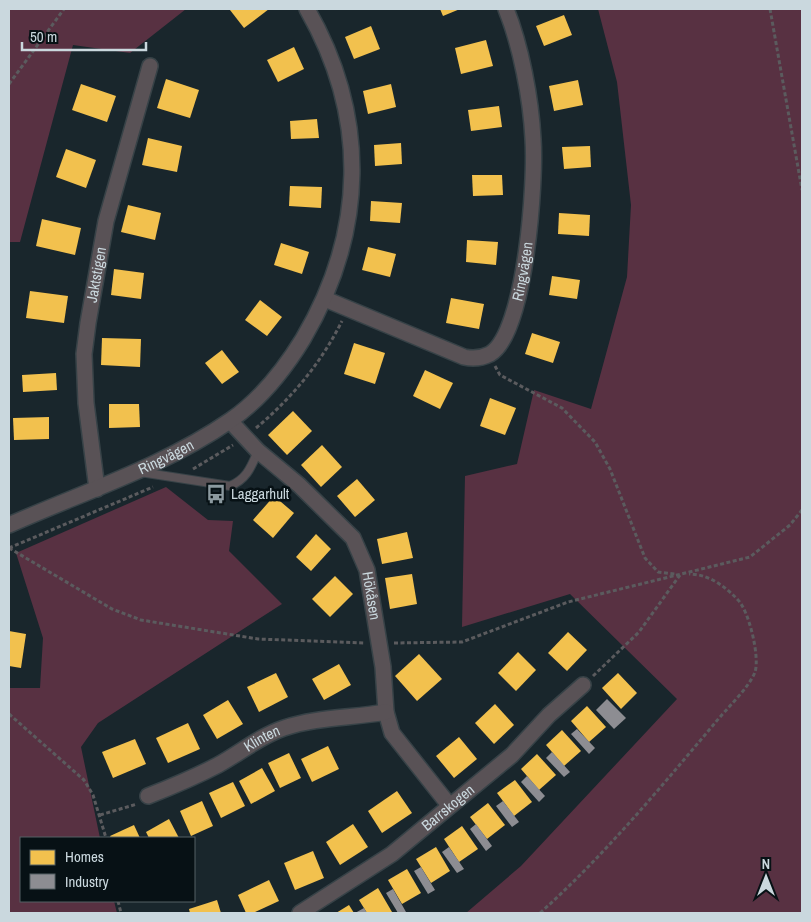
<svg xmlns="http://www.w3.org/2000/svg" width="811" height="922" font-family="'Archivo Narrow',sans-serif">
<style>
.green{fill:#583142}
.homes{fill:#f2c14e}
.industry{fill:#8d8d92}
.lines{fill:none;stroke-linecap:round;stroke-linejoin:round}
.service-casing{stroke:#374247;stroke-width:10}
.minor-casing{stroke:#374247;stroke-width:18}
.path{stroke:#5b5b5e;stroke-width:3;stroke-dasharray:4 2.5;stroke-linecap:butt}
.service{stroke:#595256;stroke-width:8}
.minor{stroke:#595256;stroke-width:15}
.labels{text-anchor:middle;stroke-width:5;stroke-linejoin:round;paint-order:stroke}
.street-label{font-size:15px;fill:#cad8de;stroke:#071115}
.poi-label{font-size:15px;fill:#cad8de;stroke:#071115;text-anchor:start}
</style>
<rect width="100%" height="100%" fill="#19262c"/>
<g class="green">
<path d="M9,9H186L130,53L73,45L20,242H9Z"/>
<path d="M598,9H802V913H466L521,866L677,699L570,594L462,627L465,476L517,464L534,390L591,409L627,277L631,205L617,82Z"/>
<path d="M166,487L208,520L233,521L229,551L282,604L98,723L81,747L100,838H21V901H114L117,913H9V688H40L43,638L16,553Z"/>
</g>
<g class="homes">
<path d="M232,9H269L244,28L230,10Z"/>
<path d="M440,9H460L443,16Z"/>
<path d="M564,15L572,35L544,46L536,26Z"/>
<path d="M371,26L380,49L354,59L345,37Z"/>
<path d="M486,40L493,66L461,74L455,48Z"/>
<path d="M294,47L304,69L278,82L267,60Z"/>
<path d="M166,79L199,90L190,118L157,108Z"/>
<path d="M578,80L583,105L554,111L549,86Z"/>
<path d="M81,84L116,96L107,122L72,110Z"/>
<path d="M391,84L396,107L368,114L363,91Z"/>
<path d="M499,106L502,127L471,131L468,110Z"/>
<path d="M317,119L319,138L291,139L290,121Z"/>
<path d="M148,138L182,146L177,172L142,165Z"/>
<path d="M401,143L402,164L375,166L374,145Z"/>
<path d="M590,146L591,167L564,169L562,147Z"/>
<path d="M66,149L96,160L86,188L56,177Z"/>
<path d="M472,175H502L503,195L473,196Z"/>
<path d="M290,186L322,187L321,208L289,206Z"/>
<path d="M371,201L402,203L400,223L370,221Z"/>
<path d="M128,205L161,213L155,240L121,232Z"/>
<path d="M559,213L590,215L589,236L558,234Z"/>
<path d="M42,219L81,228L75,255L36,246Z"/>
<path d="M467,240L498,242L496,265L466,262Z"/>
<path d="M281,243L309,252L302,274L274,265Z"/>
<path d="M368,247L396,254L390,277L362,270Z"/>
<path d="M114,269L144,273L141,299L111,295Z"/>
<path d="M552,276L580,280L577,299L549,295Z"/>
<path d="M30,291L68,296L64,323L26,318Z"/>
<path d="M451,298L484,304L479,329L446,323Z"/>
<path d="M260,300L282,317L267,336L245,320Z"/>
<path d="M532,333L560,342L553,363L525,354Z"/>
<path d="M102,338L141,339L140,367L101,365Z"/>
<path d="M354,343L385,353L375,384L344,374Z"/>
<path d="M222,350L239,372L222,384L205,363Z"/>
<path d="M425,370L453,383L440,409L413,396Z"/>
<path d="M56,373L57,390L23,392L22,375Z"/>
<path d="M490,398L516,408L505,435L480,426Z"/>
<path d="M109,404H139L140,427L109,428Z"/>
<path d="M293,411L312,431L287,455L268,435Z"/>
<path d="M49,417V439L14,440L13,418Z"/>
<path d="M322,445L342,467L321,487L301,465Z"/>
<path d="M357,479L375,500L355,517L337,496Z"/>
<path d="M274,496L294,513L273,538L253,520Z"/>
<path d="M407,532L413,558L382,564L377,539Z"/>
<path d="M316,534L331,549L311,571L296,557Z"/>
<path d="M412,574L417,604L390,609L385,578Z"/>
<path d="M335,576L353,594L330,617L312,599Z"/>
<path d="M9,631L26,634L21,668L9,666Z"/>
<path d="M568,632L587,650L567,671L548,653Z"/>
<path d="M518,652L536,670L516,691L498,673Z"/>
<path d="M419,654L442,679L417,701L395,676Z"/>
<path d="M339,664L351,685L324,700L312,679Z"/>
<path d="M276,673L288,697L259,712L247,687Z"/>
<path d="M618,673L637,693L621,709L602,688Z"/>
<path d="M228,700L243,724L217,739L203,715Z"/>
<path d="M495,704L514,725L494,744L475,723Z"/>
<path d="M587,706L606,727L589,742L571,721Z"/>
<path d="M188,723L200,749L168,763L156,738Z"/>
<path d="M562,730L581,751L564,766L546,745Z"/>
<path d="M459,737L477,759L454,778L436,756Z"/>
<path d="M135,739L146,764L113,778L102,752Z"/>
<path d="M328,746L339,769L312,782L301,759Z"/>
<path d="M289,753L301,778L280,788L268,763Z"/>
<path d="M537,754L556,775L539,790L521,769Z"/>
<path d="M262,768L275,791L251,804L239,781Z"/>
<path d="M515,780L532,802L514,816L497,793Z"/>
<path d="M233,782L245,806L221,818L209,793Z"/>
<path d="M397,791L412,813L382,833L368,811Z"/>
<path d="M202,801L213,826L191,836L180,811Z"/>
<path d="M488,803L505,825L487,839L470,817Z"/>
<path d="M169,819L179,838H149L146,832Z"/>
<path d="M353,824L368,847L340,865L326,842Z"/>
<path d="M134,825L140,838H111L110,836Z"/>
<path d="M462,826L478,849L459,862L444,839Z"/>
<path d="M436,847L450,871L431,883L416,859Z"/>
<path d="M313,851L324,878L295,890L284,863Z"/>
<path d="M407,869L421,893L402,904L388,880Z"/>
<path d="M269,880L279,901L253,913H246L238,895Z"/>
<path d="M378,888L392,912L390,913H367L359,900Z"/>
<path d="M217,900L221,913H190L189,909Z"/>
<path d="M349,905L354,913H336Z"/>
</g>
<g class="industry">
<path d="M607,699L626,718L614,729L596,710Z"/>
<path d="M577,729L595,748L589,754L571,734Z"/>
<path d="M552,752L570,772L564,777L546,758Z"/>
<path d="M527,776L545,796L539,802L521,782Z"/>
<path d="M503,801L519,822L512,827L496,806Z"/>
<path d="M476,824L492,846L486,851L470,829Z"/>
<path d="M449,847L464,869L457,873L442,852Z"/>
<path d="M421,867L435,890L428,894L414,871Z"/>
<path d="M393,889L406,912L403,913H398L386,893Z"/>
<path d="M364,908L367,913H355Z"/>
</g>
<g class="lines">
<defs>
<path id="service" d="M140,472L230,486C247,479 251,467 258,451"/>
<g id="minor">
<path id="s1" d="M325,299L464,357C473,359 482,358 490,354C526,333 536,179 533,139C531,99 521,46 506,9"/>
<path id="s2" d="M230,421L258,451L299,485L353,538L367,570L383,667L386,712L392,733L449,805"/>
<path id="s3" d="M97,489L86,403L84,354L88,323L106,221L150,66"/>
<path id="s4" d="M9,525C83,492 163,467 231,420C261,399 284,370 303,339C366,232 369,117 307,9"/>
<path id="s5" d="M148,796C171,787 195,777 218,765C240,753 260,736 284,728C316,717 353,718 386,712"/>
<path id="s6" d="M300,913L392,854L512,755L549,715L583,685"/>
</g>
</defs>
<use href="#service" class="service-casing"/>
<use href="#minor" class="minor-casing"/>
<g class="path">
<path d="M770,9L802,190"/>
<path d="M9,84L64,9"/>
<path d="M495,366L500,375L562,408L595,442L610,469L645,558L658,572L675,574"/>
<path d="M256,428C292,398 321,363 342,321"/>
<path d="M193,469L233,445"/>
<path d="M9,548L112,609L141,620L258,639L365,643"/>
<path d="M9,548L153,487"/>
<path d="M394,643L462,642L568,602L750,557L790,525L802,510"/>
<path d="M593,676L639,632L680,575"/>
<path d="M9,714L84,780L93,795L106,838"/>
<path d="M100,815L137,804"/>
<path d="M118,901L121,913"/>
<path d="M540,913C604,856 660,788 715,723C726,709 749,688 755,672C760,657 749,611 738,600C725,586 708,574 689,574"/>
</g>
<use href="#service" class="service"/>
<use href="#minor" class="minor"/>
</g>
<defs>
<symbol id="bus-bare" viewBox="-9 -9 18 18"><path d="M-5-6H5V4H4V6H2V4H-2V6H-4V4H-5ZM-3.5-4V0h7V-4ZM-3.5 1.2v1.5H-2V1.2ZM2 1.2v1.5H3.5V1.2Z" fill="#8c9aa0" stroke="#071115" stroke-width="2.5" paint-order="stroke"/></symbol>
</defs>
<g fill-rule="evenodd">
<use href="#bus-bare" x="202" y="480" width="28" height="28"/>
</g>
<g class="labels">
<g class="street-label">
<text dy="5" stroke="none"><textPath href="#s1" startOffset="268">Ringvägen</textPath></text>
<text dy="5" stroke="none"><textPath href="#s3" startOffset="216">Jaktstigen</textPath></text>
<text dy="5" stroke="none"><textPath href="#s4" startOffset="171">Ringvägen</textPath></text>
<text dy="5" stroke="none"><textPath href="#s2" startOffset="231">Hökåsen</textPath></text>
<text dy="5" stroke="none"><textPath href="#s5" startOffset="128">Klinten</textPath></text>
<text dy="5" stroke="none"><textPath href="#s6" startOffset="182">Barrskogen</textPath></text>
</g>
<g class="poi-label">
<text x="231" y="499">Laggarhult</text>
</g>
</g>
<rect width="811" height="922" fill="none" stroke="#cad8de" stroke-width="20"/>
<rect x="20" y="837" width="175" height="65" fill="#071115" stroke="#556165"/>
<rect x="30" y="850" width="25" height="15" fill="#f2c14e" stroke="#556165"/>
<text x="65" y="862" font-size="15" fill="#cad8de">Homes</text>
<rect x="30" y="874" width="25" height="15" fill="#8d8d92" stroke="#556165"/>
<text x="65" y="887" font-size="15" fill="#cad8de">Industry</text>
<g transform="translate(766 877)" stroke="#071115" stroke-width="4" paint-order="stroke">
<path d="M0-4L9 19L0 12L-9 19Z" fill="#cad8de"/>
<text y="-8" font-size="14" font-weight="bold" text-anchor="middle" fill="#cad8de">N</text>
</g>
<path d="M22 42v8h124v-8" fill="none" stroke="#cad8de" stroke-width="2.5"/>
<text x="30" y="42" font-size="15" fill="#cad8de" stroke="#071115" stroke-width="4" paint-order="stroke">50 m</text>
</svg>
